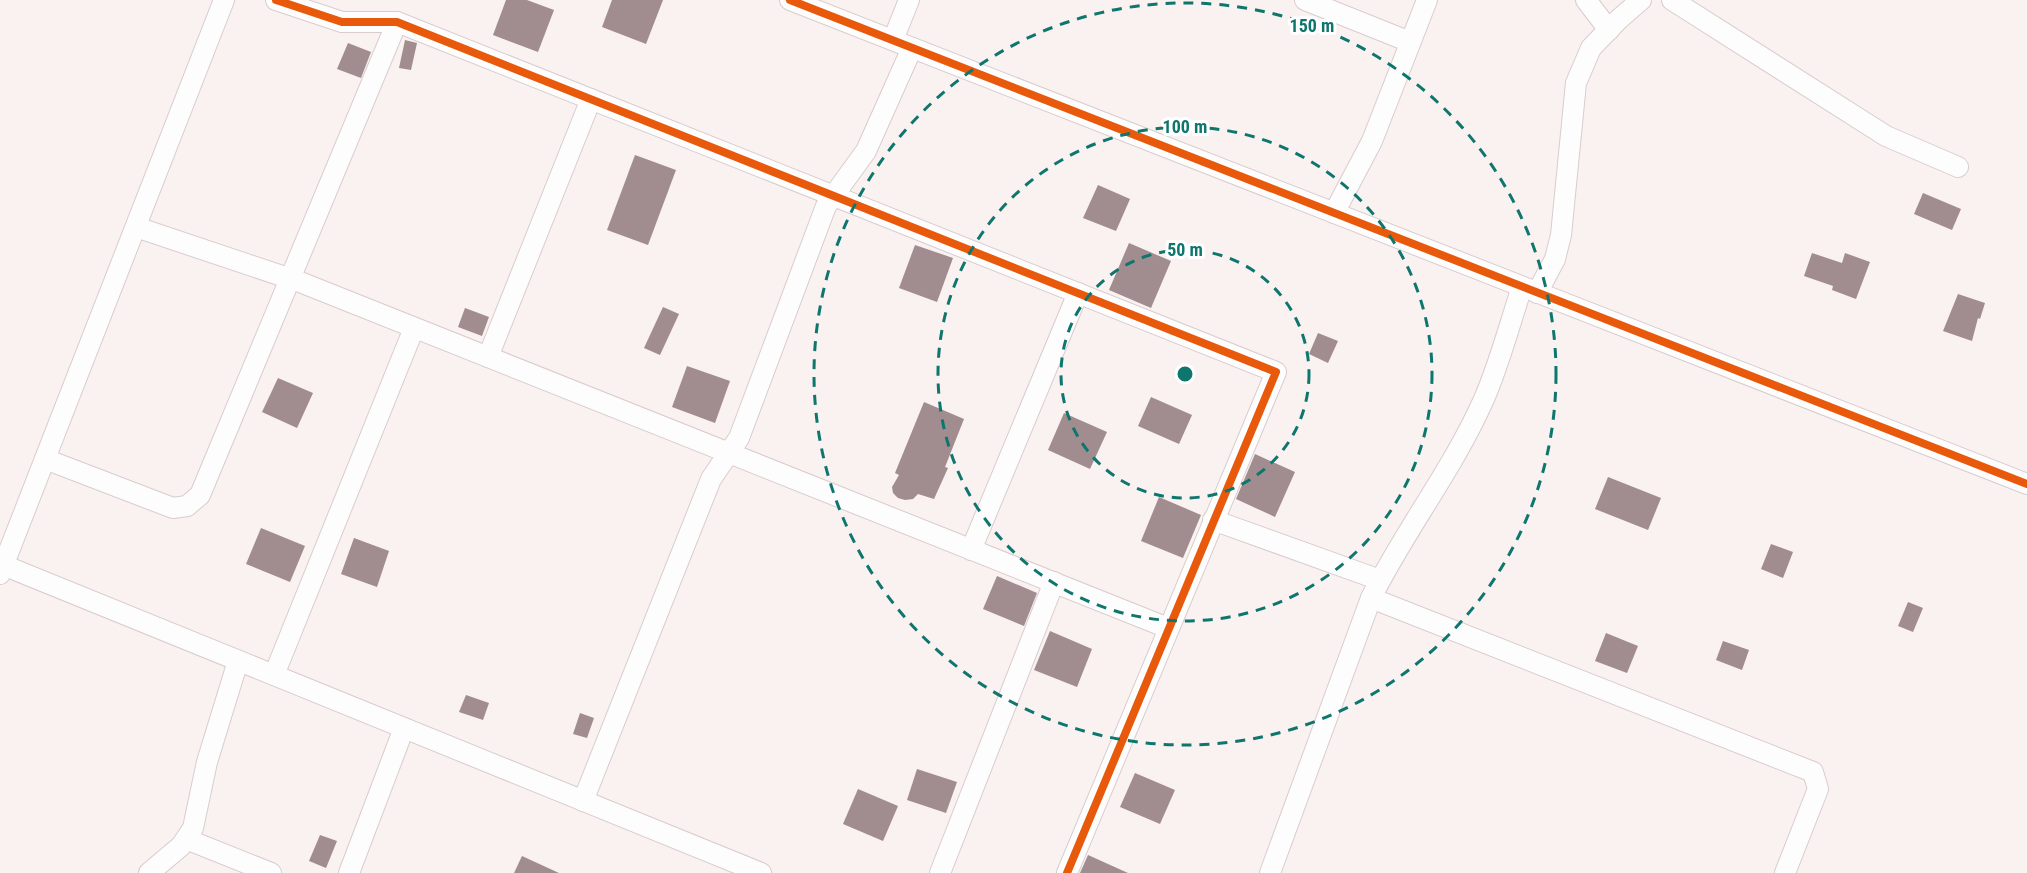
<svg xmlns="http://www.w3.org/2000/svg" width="2027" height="873" font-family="'Roboto Condensed',sans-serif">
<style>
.building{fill:#a18c8f}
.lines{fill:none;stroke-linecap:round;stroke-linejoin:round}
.minor-casing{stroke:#d9cccd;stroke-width:22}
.minor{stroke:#fefdfd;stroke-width:20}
.cycleway-casing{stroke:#fff;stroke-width:11}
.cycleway{stroke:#e8590c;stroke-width:8}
.ring{fill:none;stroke:#0f766e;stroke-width:3;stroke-dasharray:10 8}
.centre{fill:#0f766e;stroke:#fff;stroke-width:3}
.ring-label{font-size:18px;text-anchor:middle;font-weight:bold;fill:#0f766e;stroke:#fff;stroke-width:6;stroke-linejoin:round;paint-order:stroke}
</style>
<rect width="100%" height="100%" fill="#faf1f1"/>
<g class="building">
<path d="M506,0H527L554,10L538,52L493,35Z"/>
<path d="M612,0H663L646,44L602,27Z"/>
<path d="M405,40L417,43L411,70L399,68Z"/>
<path d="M348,43L371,52L361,78L337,69Z"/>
<path d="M635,155L676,170L648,245L607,230Z"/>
<path d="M1098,185L1130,199L1116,231L1083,218Z"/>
<path d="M1923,193L1961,209L1952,230L1914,214Z"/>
<path d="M1129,243L1171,261L1151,308L1109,290Z"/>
<path d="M915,245L953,258L937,302L899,288Z"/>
<path d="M1812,253L1842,263L1845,253L1870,262L1856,299L1832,290L1833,286L1804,276Z"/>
<path d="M1958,294L1985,303L1980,319L1978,318L1972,341L1943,331Z"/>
<path d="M663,307L679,314L660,355L644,348Z"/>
<path d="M465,308L489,317L482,336L458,327Z"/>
<path d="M1318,333L1338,341L1328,363L1309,354Z"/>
<path d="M687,366L730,381L715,423L672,407Z"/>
<path d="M278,378L313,393L297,428L262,412Z"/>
<path d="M1151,397L1192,415L1179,444L1138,426Z"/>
<path d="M924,402L964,419L945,467L948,468L934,499L918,494L913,499L905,500L898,498L893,493L892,487L899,475L895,473Z"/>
<path d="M1064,413L1107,432L1090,469L1048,450Z"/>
<path d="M1255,454L1295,472L1275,517L1236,499Z"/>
<path d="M1608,477L1661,498L1648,530L1595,509Z"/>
<path d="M1159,497L1201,515L1183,558L1141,541Z"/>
<path d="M261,528L305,546L290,582L246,564Z"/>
<path d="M354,538L389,551L377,587L341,574Z"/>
<path d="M1771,544L1793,552L1783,578L1761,569Z"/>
<path d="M997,576L1037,593L1024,626L983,609Z"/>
<path d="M1908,602L1923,608L1913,632L1898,626Z"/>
<path d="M1050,631L1092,649L1077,687L1034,670Z"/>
<path d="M1606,633L1638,646L1627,673L1595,661Z"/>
<path d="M1723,641L1749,650L1742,670L1716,660Z"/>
<path d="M466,695L489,703L483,720L459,712Z"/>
<path d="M580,713L594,718L587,738L573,734Z"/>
<path d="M917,769L957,782L946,813L907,800Z"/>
<path d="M1135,773L1175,790L1160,824L1120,807Z"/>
<path d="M858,789L898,806L883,841L843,824Z"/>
<path d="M320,835L337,841L326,868L309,861Z"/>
<path d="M1088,855L1128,873H1080Z"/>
<path d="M522,856L559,873H514Z"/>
</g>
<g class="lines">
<defs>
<g id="minor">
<path d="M276,0L342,22H397L1276,372L1067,873"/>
<path d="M790,0L2027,484"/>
<path d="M1305,0L1410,42"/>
<path d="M1586,0L1609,30"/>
<path d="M1672,0L1886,136L1958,167"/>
<path d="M893,40L909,0"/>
<path d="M1334,213L1372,141L1427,0"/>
<path d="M136,227L300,282L1168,628"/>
<path d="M1537,293L1555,259L1561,235L1576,83L1591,48L1618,20L1641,0"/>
<path d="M488,357L591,99"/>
<path d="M45,459L173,508L187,506L200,495L397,22"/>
<path d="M1213,520L1380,580"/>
<path d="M971,550L1078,293"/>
<path d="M3,565L761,873"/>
<path d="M0,574L224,0"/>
<path d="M1371,598L1813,772L1818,789L1785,873"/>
<path d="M274,675L414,328"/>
<path d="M583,801L711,479L739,438L826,206L866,151L912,48"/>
<path d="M186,839L271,873"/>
<path d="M149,873L181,846L193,828L207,762L238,661"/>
<path d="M349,873L404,728"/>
<path d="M940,873L1054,582"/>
<path d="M1270,873L1371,598C1405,530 1453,469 1484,399C1499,365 1510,323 1522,287"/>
</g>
</defs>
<use href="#minor" class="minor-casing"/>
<use href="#minor" class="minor"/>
<defs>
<g id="cycleway">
<path d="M276,0L342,22H397L1276,372L1067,873"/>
<path d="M790,0L2027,484"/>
</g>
</defs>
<use href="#cycleway" class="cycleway-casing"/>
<use href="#cycleway" class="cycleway"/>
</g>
<g class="ring">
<circle cx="1185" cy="374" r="124"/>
<circle cx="1185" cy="374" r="247"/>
<circle cx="1185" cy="374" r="371"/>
</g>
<circle cx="1185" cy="374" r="9" class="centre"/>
<g class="ring-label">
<text x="1312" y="32">150 m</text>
<text x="1185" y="133">100 m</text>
<text x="1185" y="256">50 m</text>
</g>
</svg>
